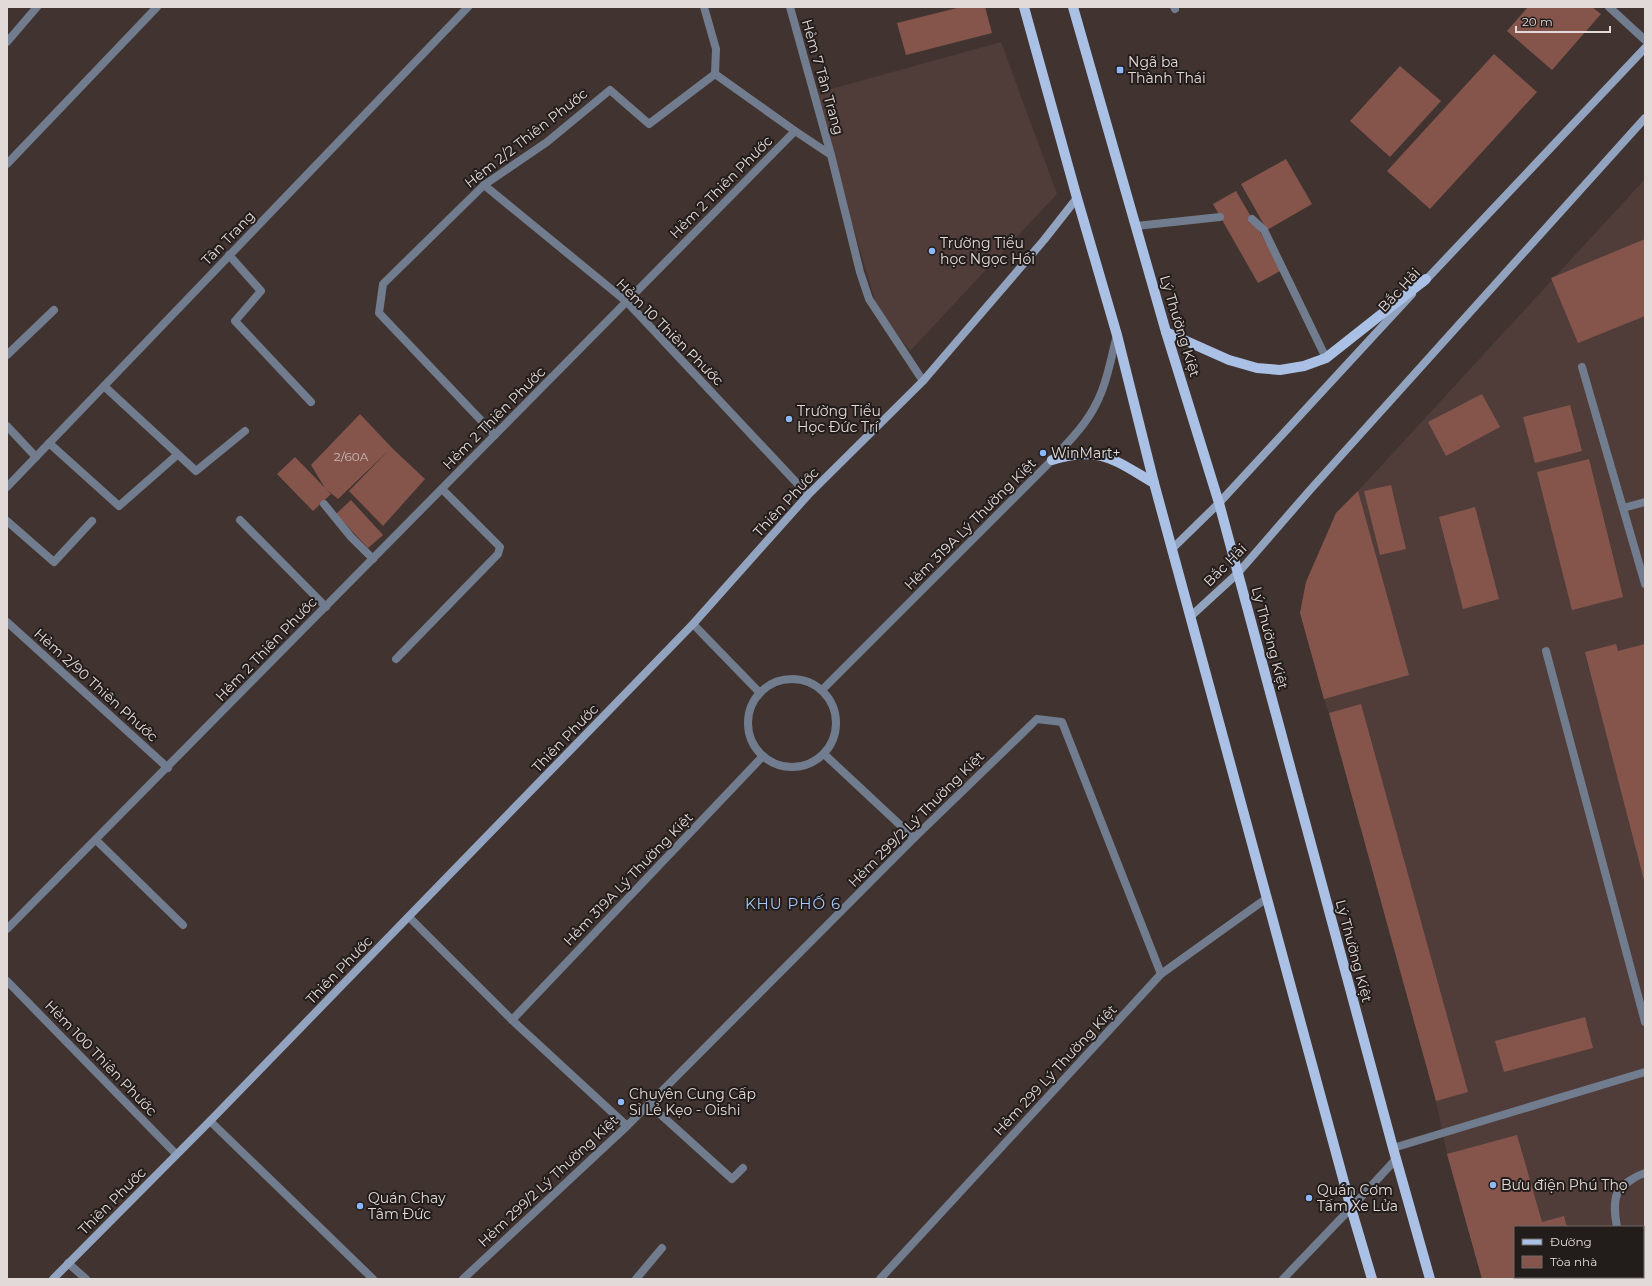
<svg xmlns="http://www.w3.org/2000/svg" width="1652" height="1286" font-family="Montserrat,sans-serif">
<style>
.built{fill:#503d39;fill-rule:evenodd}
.building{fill:#85554c}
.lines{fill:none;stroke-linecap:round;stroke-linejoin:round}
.lane{stroke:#717c8e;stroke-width:8}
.street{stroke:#717c8e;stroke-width:8}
.secondary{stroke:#91a3bf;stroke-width:8}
.primary{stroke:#aac1e5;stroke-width:10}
.poi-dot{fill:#8db9fc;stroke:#221c1b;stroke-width:1.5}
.labels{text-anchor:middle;stroke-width:4;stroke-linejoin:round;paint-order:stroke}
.number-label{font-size:12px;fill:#cbb9b5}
.poi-label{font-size:14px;fill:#e2dad8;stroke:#221c1b;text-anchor:start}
.street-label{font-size:14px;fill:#e2dad8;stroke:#221c1b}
.neighbourhood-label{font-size:15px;letter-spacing:1px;fill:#a6c7f9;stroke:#221c1b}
</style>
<rect width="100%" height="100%" fill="#403330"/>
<g class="built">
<path d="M1001,42L1057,194L910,351L877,307L813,94Z"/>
<path d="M1645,179V1279H1482L1447,1154L1436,1101L1329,713L1324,699L1300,613L1306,582L1336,513L1358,491ZM1515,1227H1643V1277H1515Z"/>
</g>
<g class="building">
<path d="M961,7H985L992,33L906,55L897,23Z"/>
<path d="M1528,7H1592L1601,14L1552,70L1507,31Z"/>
<path d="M1494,54L1537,92L1430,209L1387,171Z"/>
<path d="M1400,66L1441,101L1390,157L1350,121Z"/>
<path d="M1286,159L1312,204L1267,230L1241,184Z"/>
<path d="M1236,191L1282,270L1258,283L1213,204Z"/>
<path d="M1645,239V316L1578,343L1551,278Z"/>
<path d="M1482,394L1500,427L1446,456L1428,422Z"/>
<path d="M1570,405L1582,451L1535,463L1523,417Z"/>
<path d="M360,414L392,448L425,479L383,526L349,491L388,451L338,499L326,489L331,494L313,511L277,474L295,457L325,488L311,465Z"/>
<path d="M1589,459L1623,597L1572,610L1537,472Z"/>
<path d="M1391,485L1406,549L1380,555L1364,491Z"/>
<path d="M1358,491L1409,675L1324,699L1300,613L1306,582L1336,513Z"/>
<path d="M351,500L383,535L368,548L336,514Z"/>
<path d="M1475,507L1499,599L1463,609L1439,517Z"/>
<path d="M1616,644L1618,651L1645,644L1644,880L1585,652Z"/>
<path d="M1361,704L1468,1092L1436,1101L1329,713Z"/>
<path d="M1585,1017L1593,1048L1504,1072L1495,1041Z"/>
<path d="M1517,1135L1542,1222L1564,1216L1567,1227H1515V1277H1581L1582,1279H1482L1447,1154Z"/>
</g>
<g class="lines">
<g class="lane">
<path d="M704,7L716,49L715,74"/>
<path d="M1174,7L1175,9"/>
<path d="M1609,7L1645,40"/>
<path d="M7,164L157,7"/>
<path d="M484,185L627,302L808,495"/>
<path d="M1252,219L1264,230L1326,358"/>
<path d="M1136,226L1220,217"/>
<path d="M229,255L261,291L235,321L311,402"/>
<path d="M1582,367L1645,584"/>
<path d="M104,386L196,471L245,431"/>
<path d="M495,435L379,313L383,284L484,185L547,142L610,90L649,124L715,74L795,131"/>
<path d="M49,443L119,506L177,455"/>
<path d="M324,504L351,537L373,559"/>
<path d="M1623,508L1645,502"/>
<path d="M240,520L326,607"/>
<path d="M7,622L168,768"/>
<path d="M1546,651L1645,1022"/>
<path d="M396,659L498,554L500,547L442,489"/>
<path d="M96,840L183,925"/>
<path d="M7,981L176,1154"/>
<path d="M1393,1148L1645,1072"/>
<path d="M1617,1227C1615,1217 1613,1199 1619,1190C1623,1184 1638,1175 1645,1173"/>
<path d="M1630,1277L1631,1279"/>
</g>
<g class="street">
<path d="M790,7L831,155"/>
<path d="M7,42L37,7"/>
<path d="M7,355L54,310"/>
<path d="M7,426L36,457"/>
<path d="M7,487L468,7"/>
<path d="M7,521L54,562L92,521"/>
<path d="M693,624L760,693"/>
<circle cx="792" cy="723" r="44"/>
<path d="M822,690L1052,460C1067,443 1086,425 1096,404C1107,383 1111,358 1117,335"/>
<path d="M824,754L914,838"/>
<path d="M409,917L512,1020L627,1126"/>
<path d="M7,929L795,131L831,155L860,272L869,299L923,381"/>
<path d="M512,1020L763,756"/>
<path d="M649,1104L732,1179L743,1168"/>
<path d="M210,1121L373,1279"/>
<path d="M68,1263L86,1279"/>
<path d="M463,1279L627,1126L914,838L1037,719L1062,722L1161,974"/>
<path d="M636,1279L662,1248"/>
<path d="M880,1279L1161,974L1267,898"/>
<path d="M1283,1279L1351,1208L1396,1159"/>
</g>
<g class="secondary">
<path d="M1423,283L1645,48"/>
<path d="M1172,549L1219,503L1412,294"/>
<path d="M1190,617L1238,573L1310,490L1645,118"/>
<path d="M53,1279L210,1121L693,624L808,495L923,381L1044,240L1077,198"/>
</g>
<g class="primary">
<path d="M1024,7L1077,198L1117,335L1154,483L1351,1208L1372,1279"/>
<path d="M1073,7L1166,332L1219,503L1393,1148L1430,1279"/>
<path d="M1166,332L1229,360L1257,368L1280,370L1304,366L1326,358L1426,279"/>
<path d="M1052,460C1100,446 1113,459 1154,483"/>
</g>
</g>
<g class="poi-dot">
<rect x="1116" y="66" width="8" height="8" rx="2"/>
<circle cx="932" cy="251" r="4"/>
<circle cx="789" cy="419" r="4"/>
<circle cx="1043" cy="453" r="4"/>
<circle cx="621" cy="1102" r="4"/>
<circle cx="1493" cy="1185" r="4"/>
<circle cx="1309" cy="1198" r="4"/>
<circle cx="360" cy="1206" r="4"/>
</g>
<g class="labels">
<g class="number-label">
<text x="351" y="461">2/60A</text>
</g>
<g class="poi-label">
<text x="1128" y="67">Ngã ba<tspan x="1128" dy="16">Thành Thái</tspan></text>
<text x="940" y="248">Trường Tiểu<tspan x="940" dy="16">học Ngọc Hồi</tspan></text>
<text x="797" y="416">Trường Tiểu<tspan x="797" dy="16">Học Đức Trí</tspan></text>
<text x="1051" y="458">WinMart+</text>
<text x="629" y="1099">Chuyên Cung Cấp<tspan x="629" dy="16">Sỉ Lẻ Kẹo - Oishi</tspan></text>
<text x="1501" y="1190">Bưu điện Phú Thọ</text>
<text x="1317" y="1195">Quán Cơm<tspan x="1317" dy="16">Tấm Xe Lửa</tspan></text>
<text x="368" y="1203">Quán Chay<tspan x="368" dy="16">Tâm Đức</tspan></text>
</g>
<g class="street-label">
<text transform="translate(823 77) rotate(74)" y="5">Hẻm 7 Tân Trang</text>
<text transform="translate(526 138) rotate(-38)" y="5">Hẻm 2/2 Thiên Phước</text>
<text transform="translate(721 187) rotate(-45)" y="5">Hẻm 2 Thiên Phước</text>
<text transform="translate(228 238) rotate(-46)" y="5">Tân Trang</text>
<text transform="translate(1399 290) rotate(-47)" y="5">Bắc Hải</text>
<text transform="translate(1180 326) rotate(73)" y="5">Lý Thường Kiệt</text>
<text transform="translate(670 332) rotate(45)" y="5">Hẻm 10 Thiên Phước</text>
<text transform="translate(494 418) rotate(-45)" y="5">Hẻm 2 Thiên Phước</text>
<text transform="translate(786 502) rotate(-47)" y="5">Thiên Phước</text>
<text transform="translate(970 524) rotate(-45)" y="5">Hẻm 319A Lý Thường Kiệt</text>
<text transform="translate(1225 565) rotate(-45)" y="5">Bắc Hải</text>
<text transform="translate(1270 638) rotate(75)" y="5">Lý Thường Kiệt</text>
<text transform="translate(266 649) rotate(-46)" y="5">Hẻm 2 Thiên Phước</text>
<text transform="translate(96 685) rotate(42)" y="5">Hẻm 2/90 Thiên Phước</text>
<text transform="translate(565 738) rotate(-46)" y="5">Thiên Phước</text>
<text transform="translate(916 819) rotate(-45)" y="5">Hẻm 299/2 Lý Thường Kiệt</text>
<text transform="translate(628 879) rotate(-46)" y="5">Hẻm 319A Lý Thường Kiệt</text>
<text transform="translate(1354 951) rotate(75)" y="5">Lý Thường Kiệt</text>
<text transform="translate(339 970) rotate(-46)" y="5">Thiên Phước</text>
<text transform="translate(101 1058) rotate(46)" y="5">Hẻm 100 Thiên Phước</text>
<text transform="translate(1055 1070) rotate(-47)" y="5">Hẻm 299 Lý Thường Kiệt</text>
<text transform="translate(548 1181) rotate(-43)" y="5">Hẻm 299/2 Lý Thường Kiệt</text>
<text transform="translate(112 1201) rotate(-45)" y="5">Thiên Phước</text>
</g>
<g class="neighbourhood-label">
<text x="793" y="909">KHU PHỐ 6</text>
</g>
</g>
<rect width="1652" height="1286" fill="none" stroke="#e2dad8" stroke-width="16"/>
<rect x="1514" y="1226" width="130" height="52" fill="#221c1b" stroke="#6f6867"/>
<rect x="1522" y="1239" width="20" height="6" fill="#aac1e5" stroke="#6f6867"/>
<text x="1550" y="1246" font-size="12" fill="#e2dad8">Đường</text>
<rect x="1522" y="1256" width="20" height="12" fill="#85554c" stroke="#6f6867"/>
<text x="1550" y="1266" font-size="12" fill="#e2dad8">Tòa nhà</text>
<path d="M1516 26v6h94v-6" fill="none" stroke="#e2dad8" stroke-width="2"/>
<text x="1522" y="26" font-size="12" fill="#e2dad8" stroke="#221c1b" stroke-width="3" paint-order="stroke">20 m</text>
</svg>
